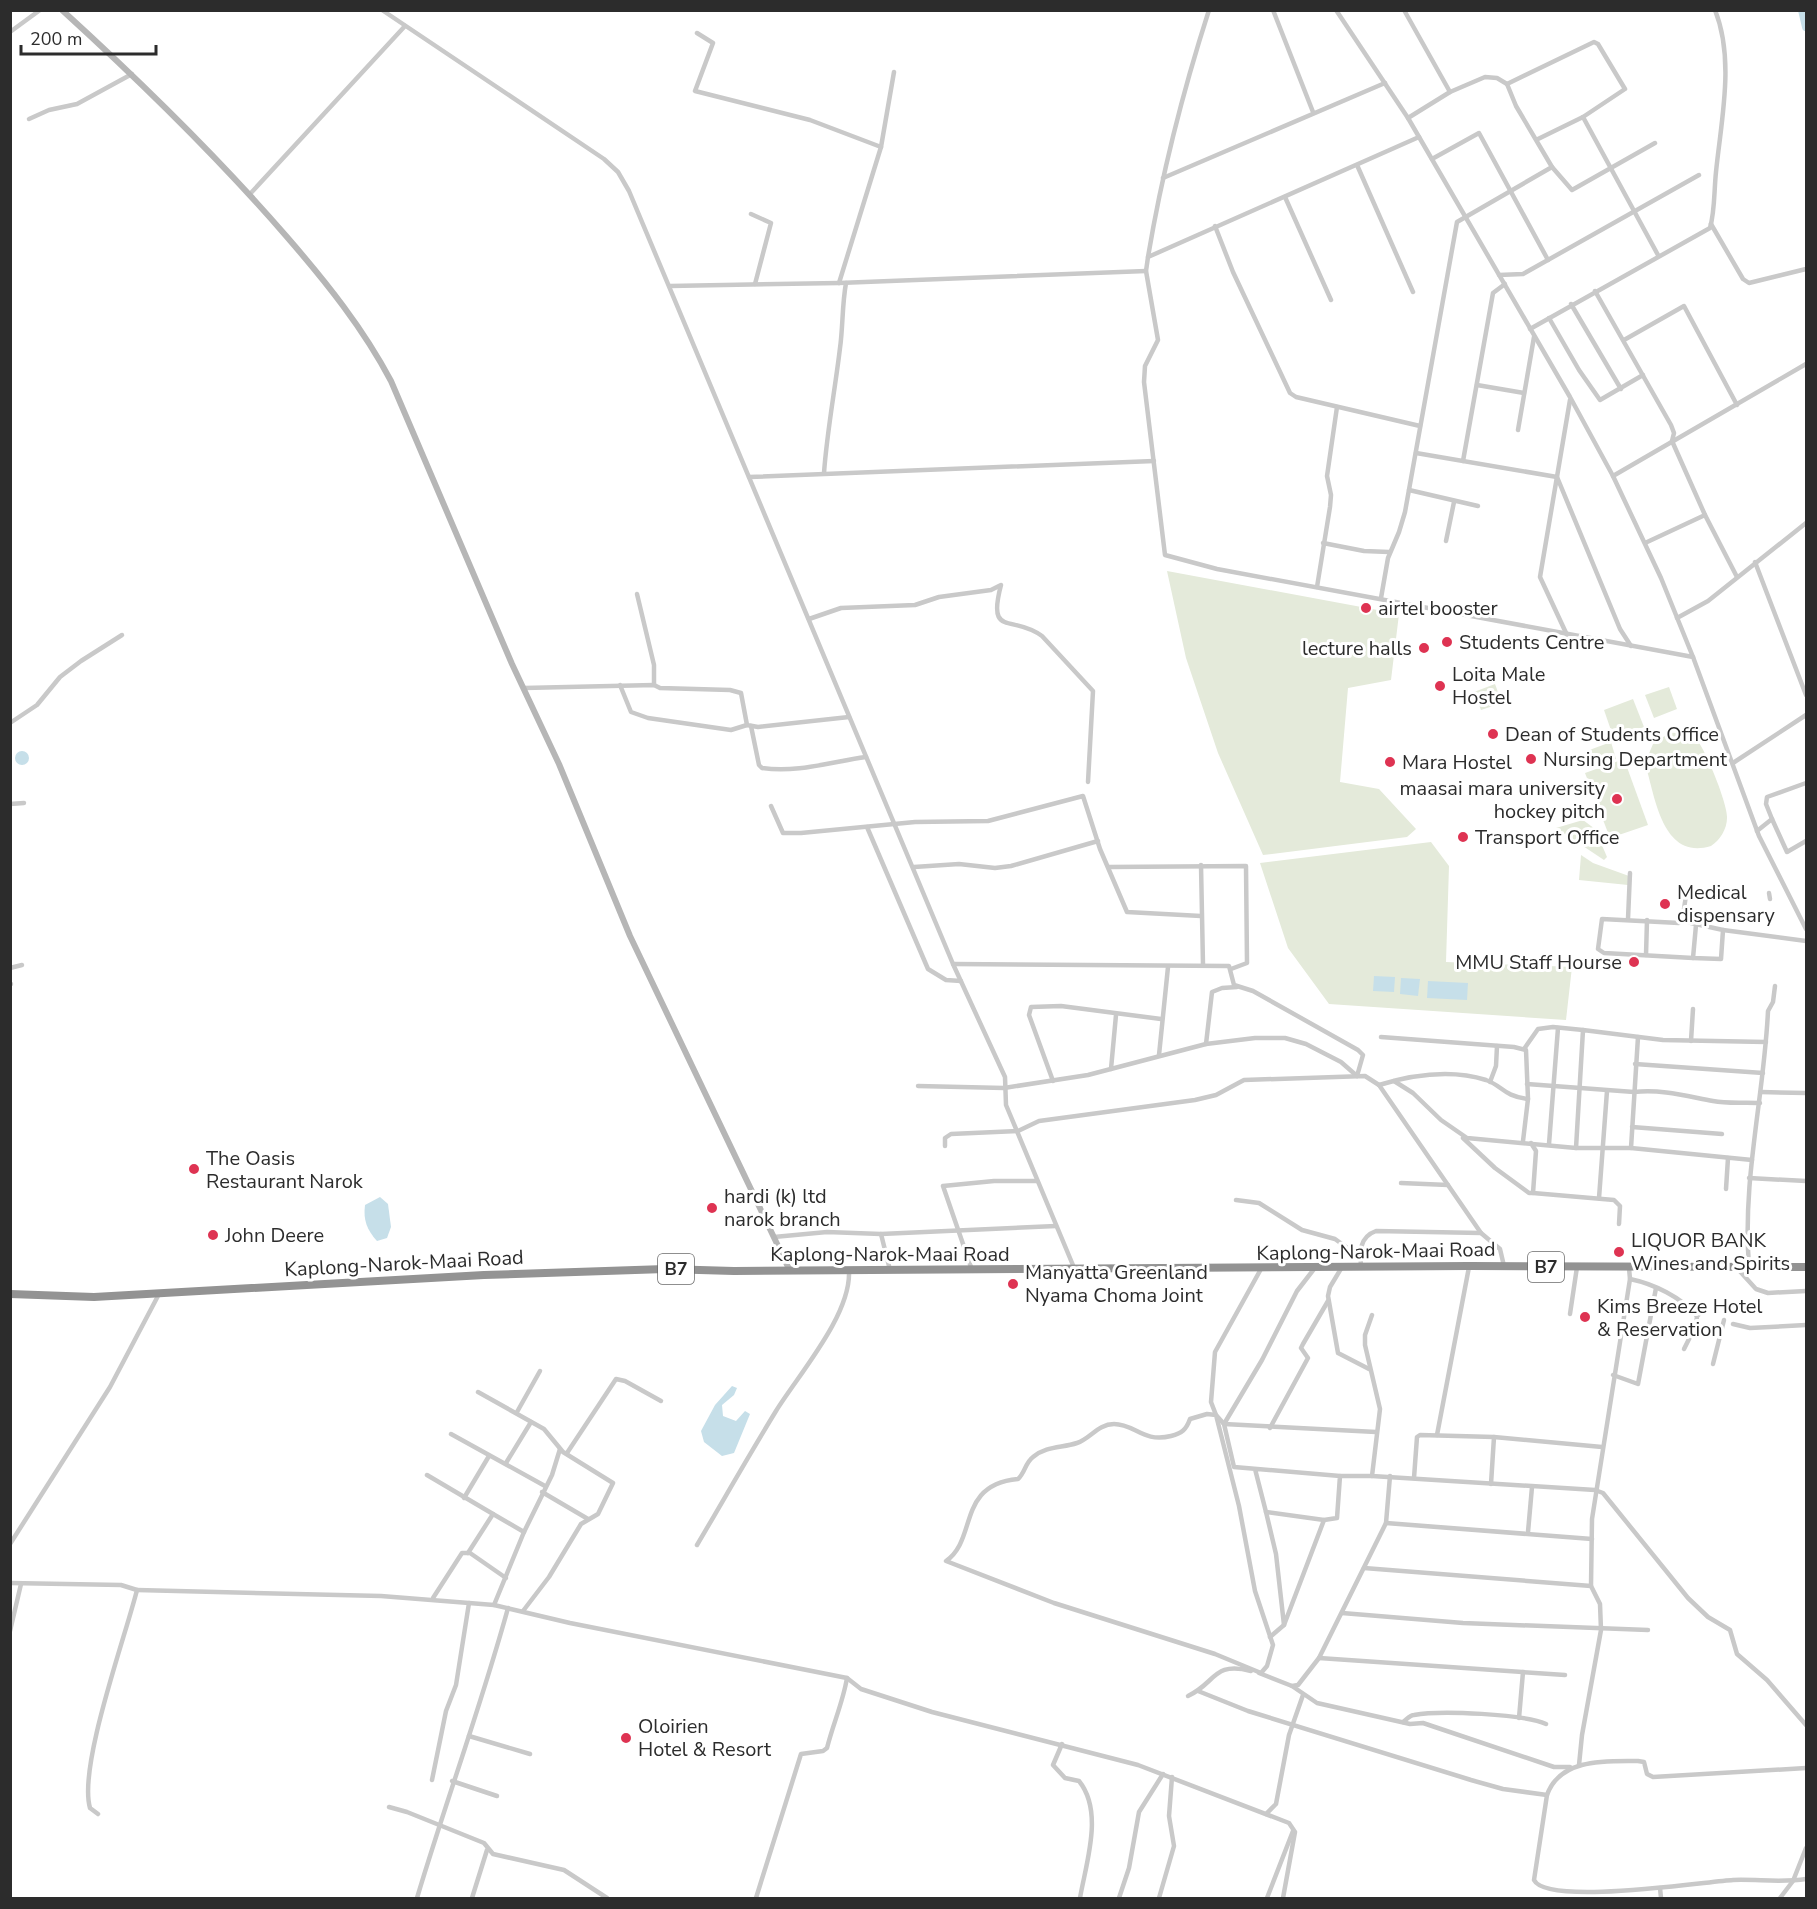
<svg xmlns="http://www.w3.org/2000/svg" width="1817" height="1909" font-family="'Nunito Sans',sans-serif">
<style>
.green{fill:#e4eada}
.water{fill:#c6dfe9}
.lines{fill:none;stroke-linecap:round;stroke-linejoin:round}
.river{stroke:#c6dfe9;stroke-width:8}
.street{stroke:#c9c9c9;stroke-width:4.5}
.secondary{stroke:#b6b6b6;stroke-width:6}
.highway{stroke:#939393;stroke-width:8}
.poi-dot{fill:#de3352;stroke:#fff;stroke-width:2}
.labels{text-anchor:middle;stroke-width:6;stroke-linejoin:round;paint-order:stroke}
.shield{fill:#fff;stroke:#6b6b6b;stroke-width:1.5}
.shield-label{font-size:18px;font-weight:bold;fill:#2c2c2c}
.poi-label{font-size:20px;fill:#2c2c2c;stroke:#fff;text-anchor:start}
.street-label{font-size:20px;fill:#2c2c2c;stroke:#fff}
</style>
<rect width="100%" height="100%" fill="#fff"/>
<g class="green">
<path d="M1167,571L1399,614L1391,680L1348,688L1340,782L1379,789L1416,829L1407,837L1263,855L1218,753L1186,658Z"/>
<path d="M1495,684L1502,703L1481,710L1474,692Z"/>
<path d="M1669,687L1677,709L1654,718L1645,695Z"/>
<path d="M1633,699L1644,727L1614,739L1604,710Z"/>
<path d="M1669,733C1679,732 1692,735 1699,743C1707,754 1728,805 1727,818C1727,829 1720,840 1711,846C1662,861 1655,796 1645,763L1653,744Z"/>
<path d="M1611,742L1616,759L1589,768L1584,752Z"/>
<path d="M1624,759L1648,825L1610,838L1585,773Z"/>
<path d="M1583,820L1595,829L1607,857L1604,860L1556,828Z"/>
<path d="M1431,842L1449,866L1446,962L1572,967L1566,1020L1329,1004L1288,948L1260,863Z"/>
<path d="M1581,855L1593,863L1629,876L1628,885L1579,880Z"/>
</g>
<g class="water">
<circle cx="22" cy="758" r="7"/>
<path d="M1374,976L1395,977L1394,992L1373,991Z"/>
<path d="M1401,978L1420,979L1418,996L1400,994Z"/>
<path d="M1428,981L1468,983L1467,1000L1427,998Z"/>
<path d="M380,1197L388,1204L391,1227L387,1238L377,1241C367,1230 363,1220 365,1205Z"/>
<path d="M732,1386L737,1388L734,1395L722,1405L723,1416L736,1421L745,1411L750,1414L734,1453L722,1456L704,1442L701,1431L715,1405Z"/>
</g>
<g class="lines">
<path class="river" d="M1802,10L1806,27"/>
<g class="street">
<path d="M382,10L604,159L618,172L629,191L953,964L1005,1077L1006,1105L1075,1270"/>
<path d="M1273,10L1313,112"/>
<path d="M1336,10L1408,118L1570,397L1613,476L1661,578L1693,657"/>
<path d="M1404,10L1450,92"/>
<path d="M10,32L40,10"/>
<path d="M697,33L713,43L695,91L810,120L881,147"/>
<path d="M1507,84L1594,42L1598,44L1625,89L1583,117L1538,139"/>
<path d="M1583,117L1658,255"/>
<path d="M1408,118L1450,92L1485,77L1497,78L1507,84L1516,106L1552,167L1572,190L1655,143"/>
<path d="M29,119L49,110L77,104L132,74"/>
<path d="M1419,137L1148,257L1146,271L1158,340L1145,366L1144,382L1165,555L1217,569L1693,657L1759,836L1806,929"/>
<path d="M1432,159L1479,133L1548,260"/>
<path d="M1357,165L1413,292"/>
<path d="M1163,178L1385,83"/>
<path d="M250,194L405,26"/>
<path d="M1285,197L1331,300"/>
<path d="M751,214L771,223L755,284"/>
<path d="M1711,224L1743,279L1749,283L1806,269"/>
<path d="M1215,226L1233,272L1290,393L1296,397L1420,426"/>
<path d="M1148,257C1162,173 1183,91 1209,10"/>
<path d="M1499,275L1523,274L1699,175"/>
<path d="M839,283L881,147L894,72"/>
<path d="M670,286L839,283L1146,271"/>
<path d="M1595,291L1671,425L1674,433L1672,441L1705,515L1737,577"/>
<path d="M1571,304L1621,389"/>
<path d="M1549,318L1579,370L1600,400L1643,375"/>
<path d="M1530,329L1710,228C1715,211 1714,190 1716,172C1721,121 1735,60 1715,10"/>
<path d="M1624,340L1684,306L1737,405"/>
<path d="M1477,385L1524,393"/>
<path d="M1518,430L1534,337"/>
<path d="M1416,453L1557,477L1620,629L1631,646"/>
<path d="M1463,461L1493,293L1505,284"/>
<path d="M824,473C827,431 835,390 840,348C843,327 842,305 846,283"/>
<path d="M1613,476L1806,364"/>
<path d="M749,477L1154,461"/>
<path d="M1409,490L1478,506"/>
<path d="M1446,541L1454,502"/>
<path d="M1323,543L1364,551L1389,552"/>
<path d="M1645,543L1705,515"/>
<path d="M1755,562L1806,695"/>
<path d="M1317,587L1330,507L1331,495L1327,476L1337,407"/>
<path d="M637,594L654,665V685"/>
<path d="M1381,598L1388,558L1399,532L1405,512L1457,222L1552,167"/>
<path d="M1677,618L1708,601L1806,523"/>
<path d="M809,619L841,608L915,605L939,597L991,590L1001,585C987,638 1012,614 1042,636L1093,691L1088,782"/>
<path d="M1567,635L1540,577L1570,400"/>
<path d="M620,685L631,712L648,718L731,730L747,725"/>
<path d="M524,688L654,685L660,688L730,690L741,693L747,725L758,727L849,717"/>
<path d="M10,723L37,705L60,677L81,661L122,635"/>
<path d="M751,726L759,765L762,768C798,773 830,762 866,757"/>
<path d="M1733,763L1806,715"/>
<path d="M10,804L24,803"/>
<path d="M771,806L783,833H801L915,822L988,821L1083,796L1100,849L1127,912L1201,916"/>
<path d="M1772,819L1766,804L1767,797L1806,783"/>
<path d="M867,827L928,969L946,980L961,981"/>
<path d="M1757,831L1772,819L1787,852L1806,841"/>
<path d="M1201,865L1203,965"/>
<path d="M914,867L959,864L995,868L1011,866L1098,841"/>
<path d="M1109,867L1246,866L1247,963L1231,969"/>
<path d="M1769,893L1770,899"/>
<path d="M1686,895L1683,916L1679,923L1602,919L1598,949L1604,953L1693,958"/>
<path d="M1724,897V889"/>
<path d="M1739,899V891"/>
<path d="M1628,919L1630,873"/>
<path d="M1682,921L1723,930L1721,959L1693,958L1696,925"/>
<path d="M1723,930L1806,941"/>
<path d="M1646,955L1647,920"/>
<path d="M10,968L22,965"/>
<path d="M10,984H11"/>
<path d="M1381,1037L1514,1047L1526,1050L1528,1099L1523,1141"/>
<path d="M1691,1041L1693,1009"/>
<path d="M1206,1044L1212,992L1222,988L1237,987"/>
<path d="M1524,1049L1538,1029L1553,1027L1583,1030"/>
<path d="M1159,1055L1168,967"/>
<path d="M1635,1064L1763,1073"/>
<path d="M1111,1069L1116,1015"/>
<path d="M1053,1081L1029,1015L1031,1007L1061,1006L1161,1019"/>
<path d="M1394,1081L1413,1093L1441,1120L1467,1138L1576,1148H1631L1752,1160"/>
<path d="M1490,1082L1496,1066L1497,1046"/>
<path d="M1527,1084L1634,1092C1662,1089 1686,1096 1713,1101C1728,1104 1744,1102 1760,1103"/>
<path d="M1379,1085C1412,1075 1451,1069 1486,1080C1503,1086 1503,1096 1528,1099"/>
<path d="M918,1086L1004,1088L1088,1075L1206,1044L1255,1038H1285L1306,1044L1341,1062L1357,1076L1363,1055L1358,1050L1253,991L1234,985L1229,966L953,964"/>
<path d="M1761,1092L1806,1093"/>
<path d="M1632,1127L1722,1134"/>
<path d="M1463,1138L1495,1168L1529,1193H1533"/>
<path d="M1531,1143L1536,1151L1533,1193L1614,1200L1620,1206L1619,1224"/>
<path d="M1549,1144L1558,1028"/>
<path d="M945,1146V1138L951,1134L1018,1131L1039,1121L1195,1100L1216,1095L1244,1080L1365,1076L1379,1085L1481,1233L1500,1249L1504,1266"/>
<path d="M1576,1148L1583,1030L1663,1040L1766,1042"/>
<path d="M1631,1148L1638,1037"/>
<path d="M1749,1178L1806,1181"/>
<path d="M1401,1183L1448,1185"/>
<path d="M1726,1189L1728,1158"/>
<path d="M1599,1198L1607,1091"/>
<path d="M1236,1200L1259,1203L1302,1230L1335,1239L1353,1252H1360"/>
<path d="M881,1234L890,1270"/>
<path d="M774,1237L827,1232L881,1234L1056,1226"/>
<path d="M1749,1266C1742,1180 1764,1097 1768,1011L1773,1002L1775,986"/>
<path d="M1342,1267L1330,1287L1328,1296L1338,1353L1369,1369"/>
<path d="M1361,1267C1360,1252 1359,1237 1376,1231L1481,1233"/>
<path d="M1736,1267L1756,1289L1768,1293L1806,1291"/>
<path d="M972,1270L943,1186L994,1181H1037"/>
<path d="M1630,1279C1654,1284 1681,1297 1697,1316"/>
<path d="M1570,1314L1577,1267"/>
<path d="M1372,1315L1365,1335V1345L1380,1409L1372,1476L1595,1490L1603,1493L1688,1598L1708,1617L1730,1630L1737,1654L1767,1680L1806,1725"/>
<path d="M1733,1324L1750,1328L1806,1325"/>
<path d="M1684,1349L1696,1325L1697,1316L1705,1309"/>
<path d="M1713,1364L1724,1320"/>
<path d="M1613,1375L1638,1384L1656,1288"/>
<path d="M478,1392L544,1429L563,1452L613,1483L598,1514L581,1524L549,1577L523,1611"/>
<path d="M517,1412L540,1371"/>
<path d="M1207,1414L1216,1415L1239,1506L1255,1591L1273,1645L1267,1666L1261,1673L1215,1654L1054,1603L946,1561C978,1539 956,1485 1018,1479C1025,1473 1025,1463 1033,1457C1046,1446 1062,1448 1077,1443C1090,1439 1098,1424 1114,1424C1135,1424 1143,1443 1171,1436C1182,1433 1186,1430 1190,1419Z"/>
<path d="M1224,1424L1262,1360L1297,1291L1314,1269"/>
<path d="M1224,1424L1376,1432"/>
<path d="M1270,1428L1308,1358L1301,1348L1303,1344L1328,1301"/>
<path d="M451,1434L545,1486"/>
<path d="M1437,1435L1469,1267"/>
<path d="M567,1453L616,1379L625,1381L661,1401"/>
<path d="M506,1463L531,1422"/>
<path d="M1255,1469L1266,1512L1324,1520L1337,1518L1340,1476L1234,1467L1224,1424L1216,1415L1211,1402L1215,1352L1261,1269"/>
<path d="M427,1475L493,1514L468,1553"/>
<path d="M1340,1476H1372"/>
<path d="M1414,1478L1417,1437L1420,1435L1494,1437L1602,1447"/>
<path d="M1491,1484L1494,1437"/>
<path d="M542,1492L588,1519"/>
<path d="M464,1498L489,1456"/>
<path d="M1266,1512L1276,1554L1284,1625L1324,1520"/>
<path d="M493,1514L524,1532"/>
<path d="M1386,1523L1592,1539"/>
<path d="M1528,1532L1532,1487"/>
<path d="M10,1544L110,1387L159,1294"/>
<path d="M697,1545C723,1501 749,1455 776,1411C799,1374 851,1315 849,1271"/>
<path d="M1364,1568L1591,1586"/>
<path d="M10,1583L121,1585L137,1590C125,1638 78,1767 90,1808L98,1814"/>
<path d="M137,1590L381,1596L494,1605L570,1623L847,1678L861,1689L932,1712L1138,1765L1289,1823L1295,1832L1283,1898"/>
<path d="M433,1598L462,1553H470L506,1578"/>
<path d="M494,1605L524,1532L552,1475L560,1449"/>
<path d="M1342,1613L1463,1623L1648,1630"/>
<path d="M10,1631L21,1584"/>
<path d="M1270,1637L1284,1625"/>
<path d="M1319,1658L1565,1675"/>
<path d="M1259,1673L1292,1686L1298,1685L1319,1658L1386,1523L1390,1476"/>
<path d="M1292,1686L1317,1703L1410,1724L1423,1723L1554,1767H1570"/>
<path d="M1198,1691L1248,1711L1471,1780L1503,1789L1547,1795"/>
<path d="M1188,1696C1216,1683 1213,1661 1251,1671"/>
<path d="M1519,1718L1523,1672"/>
<path d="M1403,1722C1407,1719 1410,1715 1414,1715C1440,1710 1524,1714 1546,1724"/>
<path d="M469,1736L530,1754"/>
<path d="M1062,1744L1053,1765L1065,1778L1079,1781C1104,1812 1086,1863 1080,1898"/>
<path d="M1579,1765L1582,1735L1601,1630L1600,1604L1591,1586L1592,1519L1630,1279L1629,1268"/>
<path d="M1806,1768L1653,1777L1647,1774L1644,1762L1638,1761C1606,1761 1560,1758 1547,1795L1534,1880C1547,1906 1702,1882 1733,1880C1757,1879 1782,1883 1806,1879"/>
<path d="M432,1780L446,1711L456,1685L469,1603"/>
<path d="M452,1781L497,1796"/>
<path d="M389,1807L407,1812L484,1843L493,1854L564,1870L607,1898"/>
<path d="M1266,1814L1276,1804L1289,1735L1303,1695"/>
<path d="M1660,1888L1661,1898"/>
<path d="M417,1898C446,1801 481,1706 508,1608"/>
<path d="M472,1898L487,1850"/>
<path d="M756,1898L801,1754L823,1751L827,1748C833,1724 843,1702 847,1678"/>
<path d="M1119,1898L1129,1868L1139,1812L1163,1774"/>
<path d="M1159,1898L1174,1846L1169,1816L1172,1777"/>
<path d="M1267,1898L1293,1831"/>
<path d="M1780,1898L1793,1881L1806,1848"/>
</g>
<path class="secondary" d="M62,10C141,82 217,156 287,237C326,282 363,328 391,381L512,664L559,764L630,936L790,1271"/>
<path class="highway" d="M10,1294L94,1297L484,1275L665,1269L734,1271L1469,1266L1806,1267"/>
</g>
<g class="poi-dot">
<circle cx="1366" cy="608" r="6"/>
<circle cx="1447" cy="642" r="6"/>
<circle cx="1424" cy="648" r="6"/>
<circle cx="1440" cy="686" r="6"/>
<circle cx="1493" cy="734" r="6"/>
<circle cx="1531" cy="759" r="6"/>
<circle cx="1390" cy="762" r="6"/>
<circle cx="1617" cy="799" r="6"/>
<circle cx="1463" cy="837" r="6"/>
<circle cx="1665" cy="904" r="6"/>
<circle cx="1634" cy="962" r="6"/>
<circle cx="194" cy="1169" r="6"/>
<circle cx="712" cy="1208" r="6"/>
<circle cx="213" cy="1235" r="6"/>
<circle cx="1619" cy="1252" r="6"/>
<circle cx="1013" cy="1284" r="6"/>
<circle cx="1585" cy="1317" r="6"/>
<circle cx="626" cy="1738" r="6"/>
</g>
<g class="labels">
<g class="shield">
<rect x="1528" y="1252" width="36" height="30" rx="4.5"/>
<rect x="658" y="1254" width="36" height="30" rx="4.5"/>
</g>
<g class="shield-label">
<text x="1546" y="1273">B7</text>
<text x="676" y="1275">B7</text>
</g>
<g class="poi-label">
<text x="1378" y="615">airtel booster</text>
<text x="1459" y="649">Students Centre</text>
<text x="1412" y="655" text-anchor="end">lecture halls</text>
<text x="1452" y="681">Loita Male<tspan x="1452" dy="23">Hostel</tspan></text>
<text x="1505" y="741">Dean of Students Office</text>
<text x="1543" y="766">Nursing Department</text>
<text x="1402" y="769">Mara Hostel</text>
<text x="1605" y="795" text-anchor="end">maasai mara university<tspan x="1605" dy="23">hockey pitch</tspan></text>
<text x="1475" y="844">Transport Office</text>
<text x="1677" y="899">Medical<tspan x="1677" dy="23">dispensary</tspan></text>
<text x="1622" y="969" text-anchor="end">MMU Staff Hourse</text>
<text x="206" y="1165">The Oasis<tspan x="206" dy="23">Restaurant Narok</tspan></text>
<text x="724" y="1203">hardi (k) ltd<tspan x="724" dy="23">narok branch</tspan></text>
<text x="225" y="1242">John Deere</text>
<text x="1631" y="1247">LIQUOR BANK<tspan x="1631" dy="23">Wines and Spirits</tspan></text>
<text x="1025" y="1279">Manyatta Greenland<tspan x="1025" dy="23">Nyama Choma Joint</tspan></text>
<text x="1597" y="1313">Kims Breeze Hotel<tspan x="1597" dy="23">&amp; Reservation</tspan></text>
<text x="638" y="1733">Oloirien<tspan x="638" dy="23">Hotel &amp; Resort</tspan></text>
</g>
<g class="street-label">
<text transform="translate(1376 1251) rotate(-1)" y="7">Kaplong-Narok-Maai Road</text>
<text x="890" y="1261">Kaplong-Narok-Maai Road</text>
<text transform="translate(404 1263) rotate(-3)" y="7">Kaplong-Narok-Maai Road</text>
</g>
</g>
<rect width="1817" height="1909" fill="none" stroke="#2c2c2c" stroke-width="24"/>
<path d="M21 45v9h135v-9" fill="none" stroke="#2c2c2c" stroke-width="3"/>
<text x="30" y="45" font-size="18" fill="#2c2c2c" stroke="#ffffff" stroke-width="4.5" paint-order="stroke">200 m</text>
</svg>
